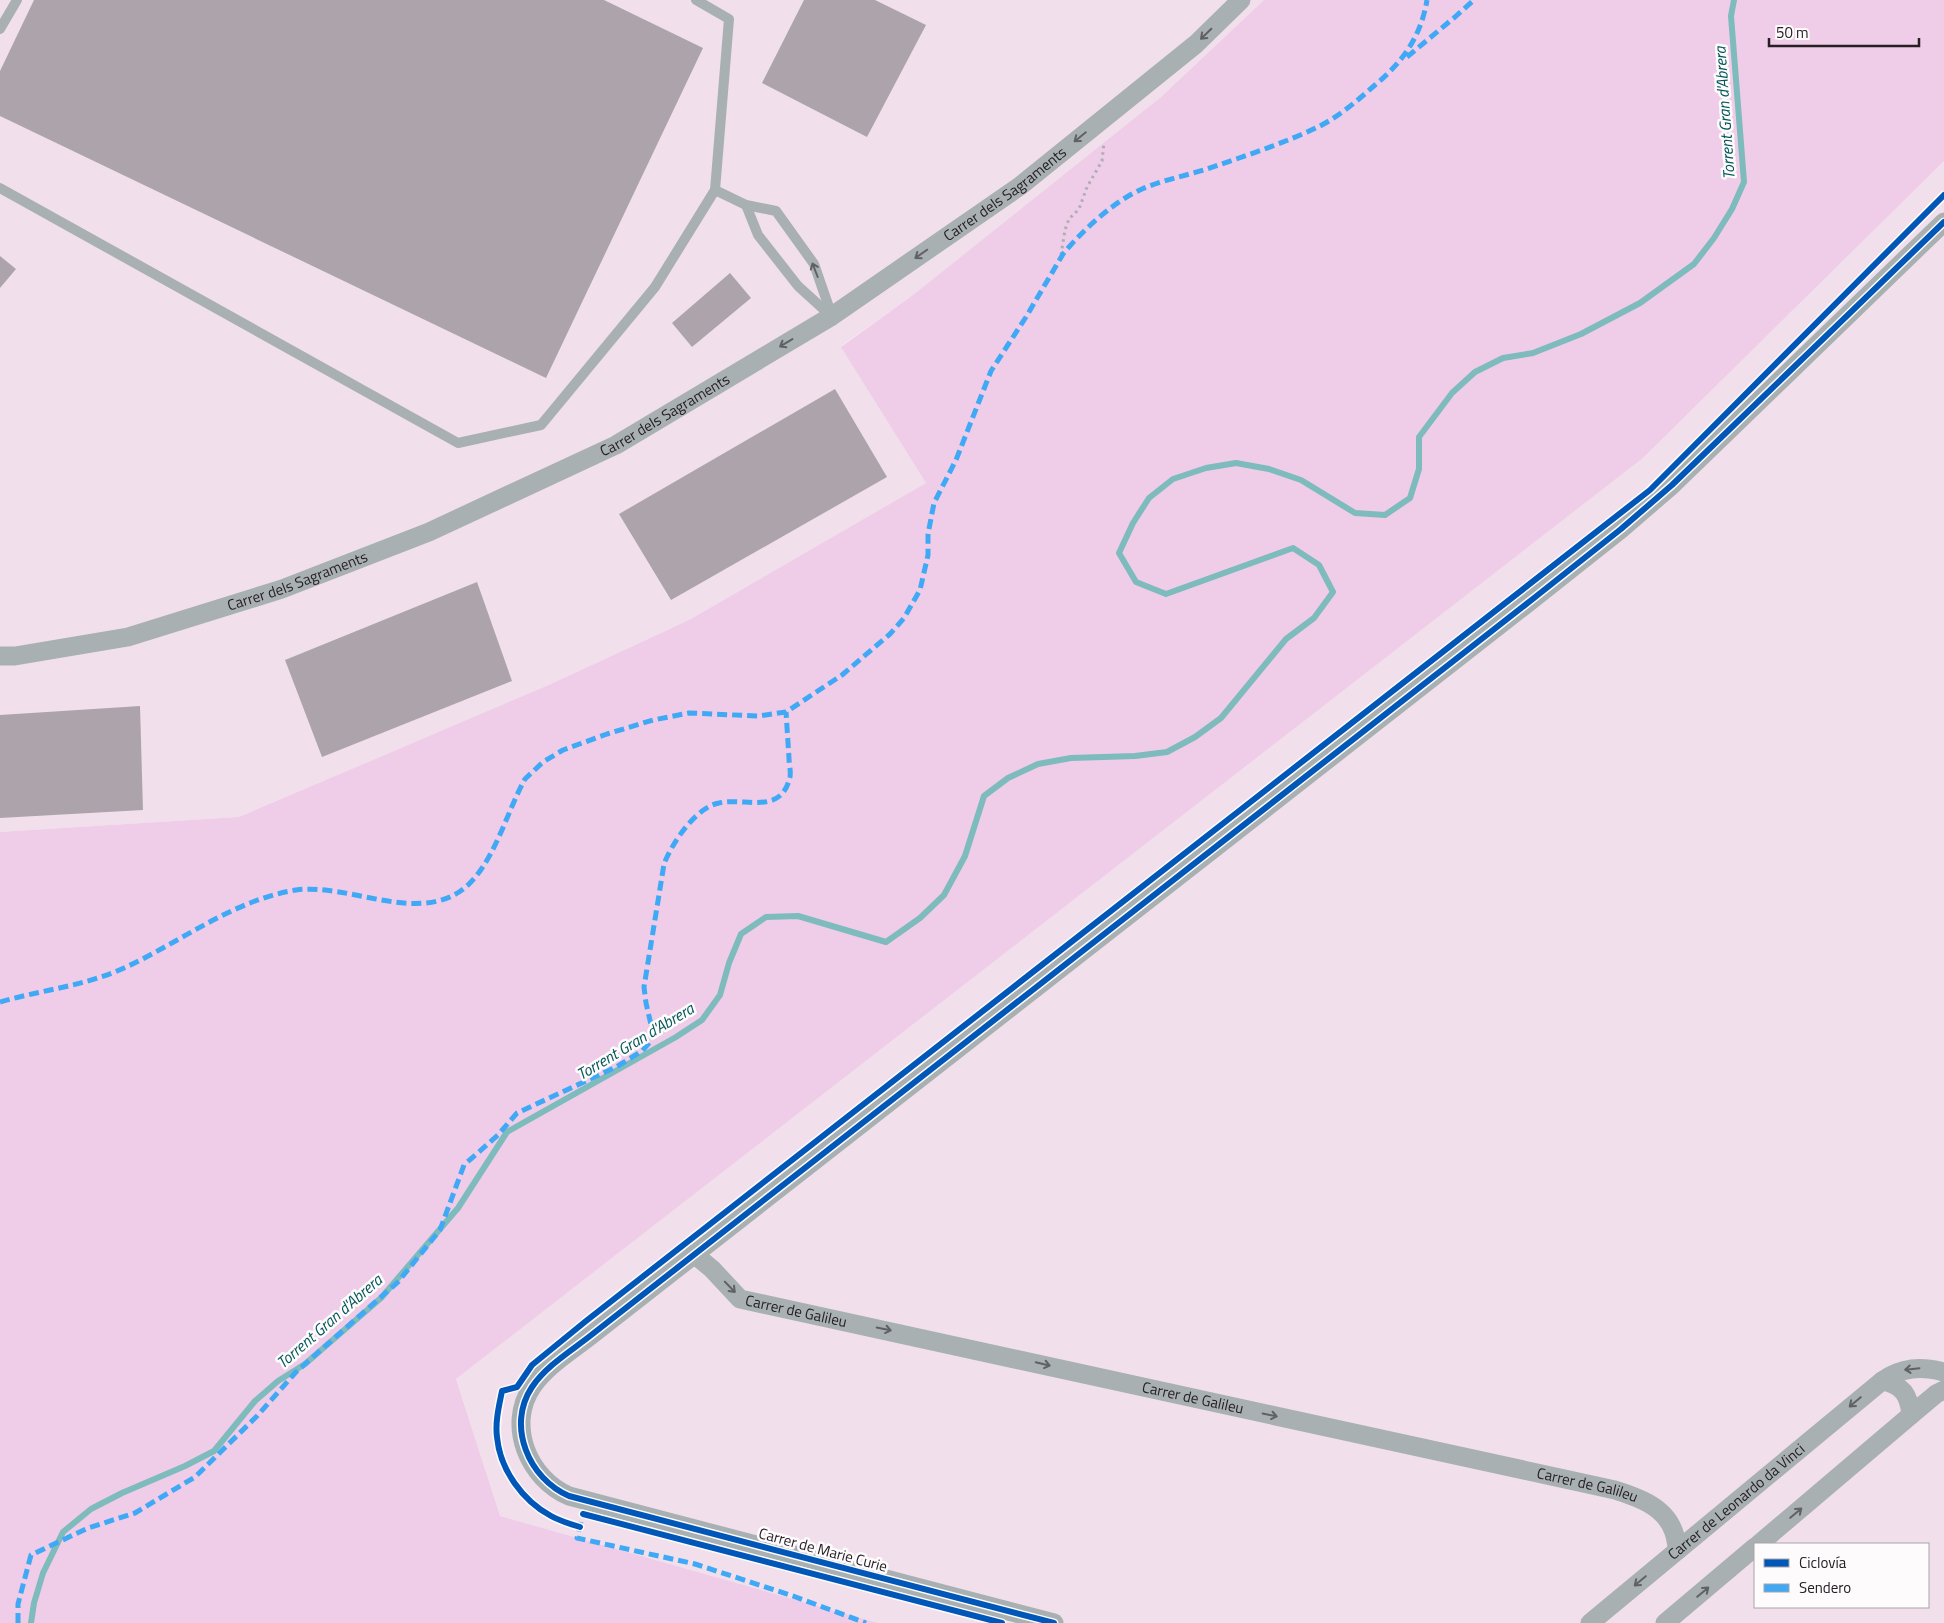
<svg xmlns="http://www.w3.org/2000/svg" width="1944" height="1623" font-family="'Titillium Web',sans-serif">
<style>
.built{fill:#f1e0ec;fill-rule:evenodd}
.green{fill:#efcce7}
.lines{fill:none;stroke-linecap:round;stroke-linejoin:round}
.stream{stroke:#7dbbbc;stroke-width:6}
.building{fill:#aca4aa}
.path{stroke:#abafb2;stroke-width:3;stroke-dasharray:2.5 4;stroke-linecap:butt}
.lane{stroke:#a8b0b2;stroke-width:10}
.street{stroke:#a8b0b2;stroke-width:19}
.quiet{stroke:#3fa9f5;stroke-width:5;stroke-dasharray:10 5;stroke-linecap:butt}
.cycleway-casing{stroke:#fefbfd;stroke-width:9}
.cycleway{stroke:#0057b8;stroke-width:6}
.oneway{stroke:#606164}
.labels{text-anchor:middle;stroke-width:5;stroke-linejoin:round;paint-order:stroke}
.street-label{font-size:15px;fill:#262025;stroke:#fefbfd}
.water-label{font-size:16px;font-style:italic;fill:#015757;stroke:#fefbfd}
</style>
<rect width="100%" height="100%" fill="#f6ecf3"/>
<g class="built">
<path d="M0,0H1264L1161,97L913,295L841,346L926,483L689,620L551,684L239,817L0,832Z"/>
<path d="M1944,161V1623H878L500,1516L456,1379L1643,458ZM1755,1544H1928V1607H1755Z"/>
</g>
<path class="green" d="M1264,0H1944V161L1643,458L456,1379L500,1516L878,1623H0V832L239,817L551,684L689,620L926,483L841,347L913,295L1161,97Z"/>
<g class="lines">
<path class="stream" d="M31,1623L34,1603L43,1573L63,1532L91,1509L122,1493L185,1466L214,1451L255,1401L278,1381L305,1364L381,1298L458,1208L507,1132L676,1037L702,1020L720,995L729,963L741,934L766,917L798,916L886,942L920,918L944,895L965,856L984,796L1008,778L1038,764L1071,758L1135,756L1167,752L1195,737L1221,718L1286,639L1314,618L1333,592L1319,565L1293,548L1166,594L1136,582L1119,553L1133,523L1149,498L1173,479L1206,468L1236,463L1269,469L1301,480L1355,513L1385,515L1410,498L1419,469V437L1452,393L1475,372L1503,358L1533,353L1581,334L1640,303L1694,264L1714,238L1732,209L1744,182L1731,16L1734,0"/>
</g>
<g class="building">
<path d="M34,0H604L703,48L546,378L0,116V71Z"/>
<path d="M804,0H875L926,25L867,137L762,83Z"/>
<path d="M0,256L16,269L0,288Z"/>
<path d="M730,273L751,298L692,347L672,323Z"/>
<path d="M835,389L887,477L671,600L619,514Z"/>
<path d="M477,582L512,681L322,757L285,660Z"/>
<path d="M140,706L143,810L0,818V715Z"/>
</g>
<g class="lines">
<path class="path" d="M1060,261L1065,230L1069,219L1079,209L1087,187L1102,161L1104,142"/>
<g class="lane">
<path d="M0,29L17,0"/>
<path d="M0,188L458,443L541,425L655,287L715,190L729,19L696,0"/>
<path d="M715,190L746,205L776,211L814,264L832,316"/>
<path d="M746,205L758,235L798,286L831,316"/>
</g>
<g class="street">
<path id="s1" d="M0,656H15L128,637L282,589L429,532L616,445L832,316L1020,186L1196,44L1241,0"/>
<path id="s2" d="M694,1254L712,1269L740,1299L1615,1490C1637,1497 1664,1506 1673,1530C1676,1536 1676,1544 1678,1550"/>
<path d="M1882,1381C1902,1367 1921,1366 1944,1372"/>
<path d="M1759,1544L1911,1415L1936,1394L1944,1390"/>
<path d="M1054,1623L569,1496C529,1479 506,1426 532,1387C546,1366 571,1351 590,1336L1534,598L1621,529L1672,485L1944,222"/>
<path id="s3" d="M1590,1623L1882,1381C1903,1385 1909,1395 1911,1415"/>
<path d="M1665,1623L1755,1547"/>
</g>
<g class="quiet">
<path d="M1407,57L1455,17L1474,0"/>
<path d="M0,1002C41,990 85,986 124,968C181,942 233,900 296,890C348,883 412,922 459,892C492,871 506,813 525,779L543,762L563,750L607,734L653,720L689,713L758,716L786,712L842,675L890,634L904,618L920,590L928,555V534L934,503L956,460L991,371L1026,317L1063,254C1082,231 1114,201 1142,189C1162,180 1185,176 1207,169C1245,156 1285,143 1320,126C1341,115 1358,100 1375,85C1403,62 1421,36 1427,0"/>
<path d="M581,1522L577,1538L695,1564L793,1596L866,1623"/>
<path d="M18,1623V1604L31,1555L88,1528L135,1513L195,1477L257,1416L296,1372L398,1282L440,1230L464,1165L498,1135L517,1113L616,1067L642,1051L651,1041L652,1029L646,1003L644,987L664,864C672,843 696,807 719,803C745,797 781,816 790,777C791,771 789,764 789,758C788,743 787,727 786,712"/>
</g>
<defs>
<g id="cycleway">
<path d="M583,1514L1002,1623"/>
<path d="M580,1527C570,1524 560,1521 551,1516C523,1501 500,1470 497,1437C495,1422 499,1406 502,1391L517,1387L532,1365L586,1321L1650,490L1944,195"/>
<path d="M1054,1623L569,1496C529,1479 506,1426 532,1387C546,1366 571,1351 590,1336L1534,598L1621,529L1672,485L1944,222"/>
</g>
</defs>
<use href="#cycleway" class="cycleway-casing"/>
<use href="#cycleway" class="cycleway"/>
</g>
<defs><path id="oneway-shaft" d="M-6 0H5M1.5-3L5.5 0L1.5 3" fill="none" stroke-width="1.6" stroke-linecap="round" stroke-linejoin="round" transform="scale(1.25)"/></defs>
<g class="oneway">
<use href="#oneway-shaft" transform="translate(1206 34) rotate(136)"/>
<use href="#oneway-shaft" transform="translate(1080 137) rotate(141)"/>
<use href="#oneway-shaft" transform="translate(921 254) rotate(145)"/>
<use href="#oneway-shaft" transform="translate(815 270) rotate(-111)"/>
<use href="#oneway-shaft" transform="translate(786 343) rotate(149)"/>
<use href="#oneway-shaft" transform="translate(730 1287) rotate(46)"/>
<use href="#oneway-shaft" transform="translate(884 1329) rotate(12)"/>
<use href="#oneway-shaft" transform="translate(1043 1364) rotate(13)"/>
<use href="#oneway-shaft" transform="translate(1912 1369) rotate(174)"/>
<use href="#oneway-shaft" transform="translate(1855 1402) rotate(140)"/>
<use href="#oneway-shaft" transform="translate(1270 1415) rotate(12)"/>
<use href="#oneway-shaft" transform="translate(1796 1513) rotate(-40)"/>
<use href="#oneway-shaft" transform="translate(1640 1581) rotate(140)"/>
<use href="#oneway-shaft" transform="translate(1703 1592) rotate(-40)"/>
</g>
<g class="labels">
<g class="street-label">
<text dy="5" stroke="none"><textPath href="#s1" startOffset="1118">Carrer dels Sagraments</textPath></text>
<text dy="5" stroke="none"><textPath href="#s1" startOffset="712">Carrer dels Sagraments</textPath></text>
<text dy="5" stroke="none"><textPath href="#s1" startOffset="308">Carrer dels Sagraments</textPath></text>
<text dy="5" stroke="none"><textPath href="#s2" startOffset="122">Carrer de Galileu</textPath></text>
<text dy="5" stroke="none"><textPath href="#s2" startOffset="528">Carrer de Galileu</textPath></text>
<text dy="5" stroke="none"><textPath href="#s2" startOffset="932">Carrer de Galileu</textPath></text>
<text dy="5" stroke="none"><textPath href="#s3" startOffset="190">Carrer de Leonardo da Vinci</textPath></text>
<text transform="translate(823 1550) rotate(15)" y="5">Carrer de Marie Curie</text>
</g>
<g class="water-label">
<text transform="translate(1724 113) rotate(-94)" y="6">Torrent Gran d'Abrera</text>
<text transform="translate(635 1041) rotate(-31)" y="6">Torrent Gran d'Abrera</text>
<text transform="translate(329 1321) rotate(-41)" y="6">Torrent Gran d'Abrera</text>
</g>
</g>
<rect x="1754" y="1543" width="175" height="65" fill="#fefbfd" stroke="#a8a3a7"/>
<rect x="1764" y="1559" width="25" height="8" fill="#0057b8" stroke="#a8a3a7"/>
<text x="1799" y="1568" font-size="15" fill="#262025">Ciclovía</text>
<rect x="1764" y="1584" width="25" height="8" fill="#3fa9f5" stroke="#a8a3a7"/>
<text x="1799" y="1593" font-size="15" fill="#262025">Sendero</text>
<path d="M1769 38v8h150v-8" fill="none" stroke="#262025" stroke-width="2.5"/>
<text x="1776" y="38" font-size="15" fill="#262025" stroke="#fefbfd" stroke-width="4" paint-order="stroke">50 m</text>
</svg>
